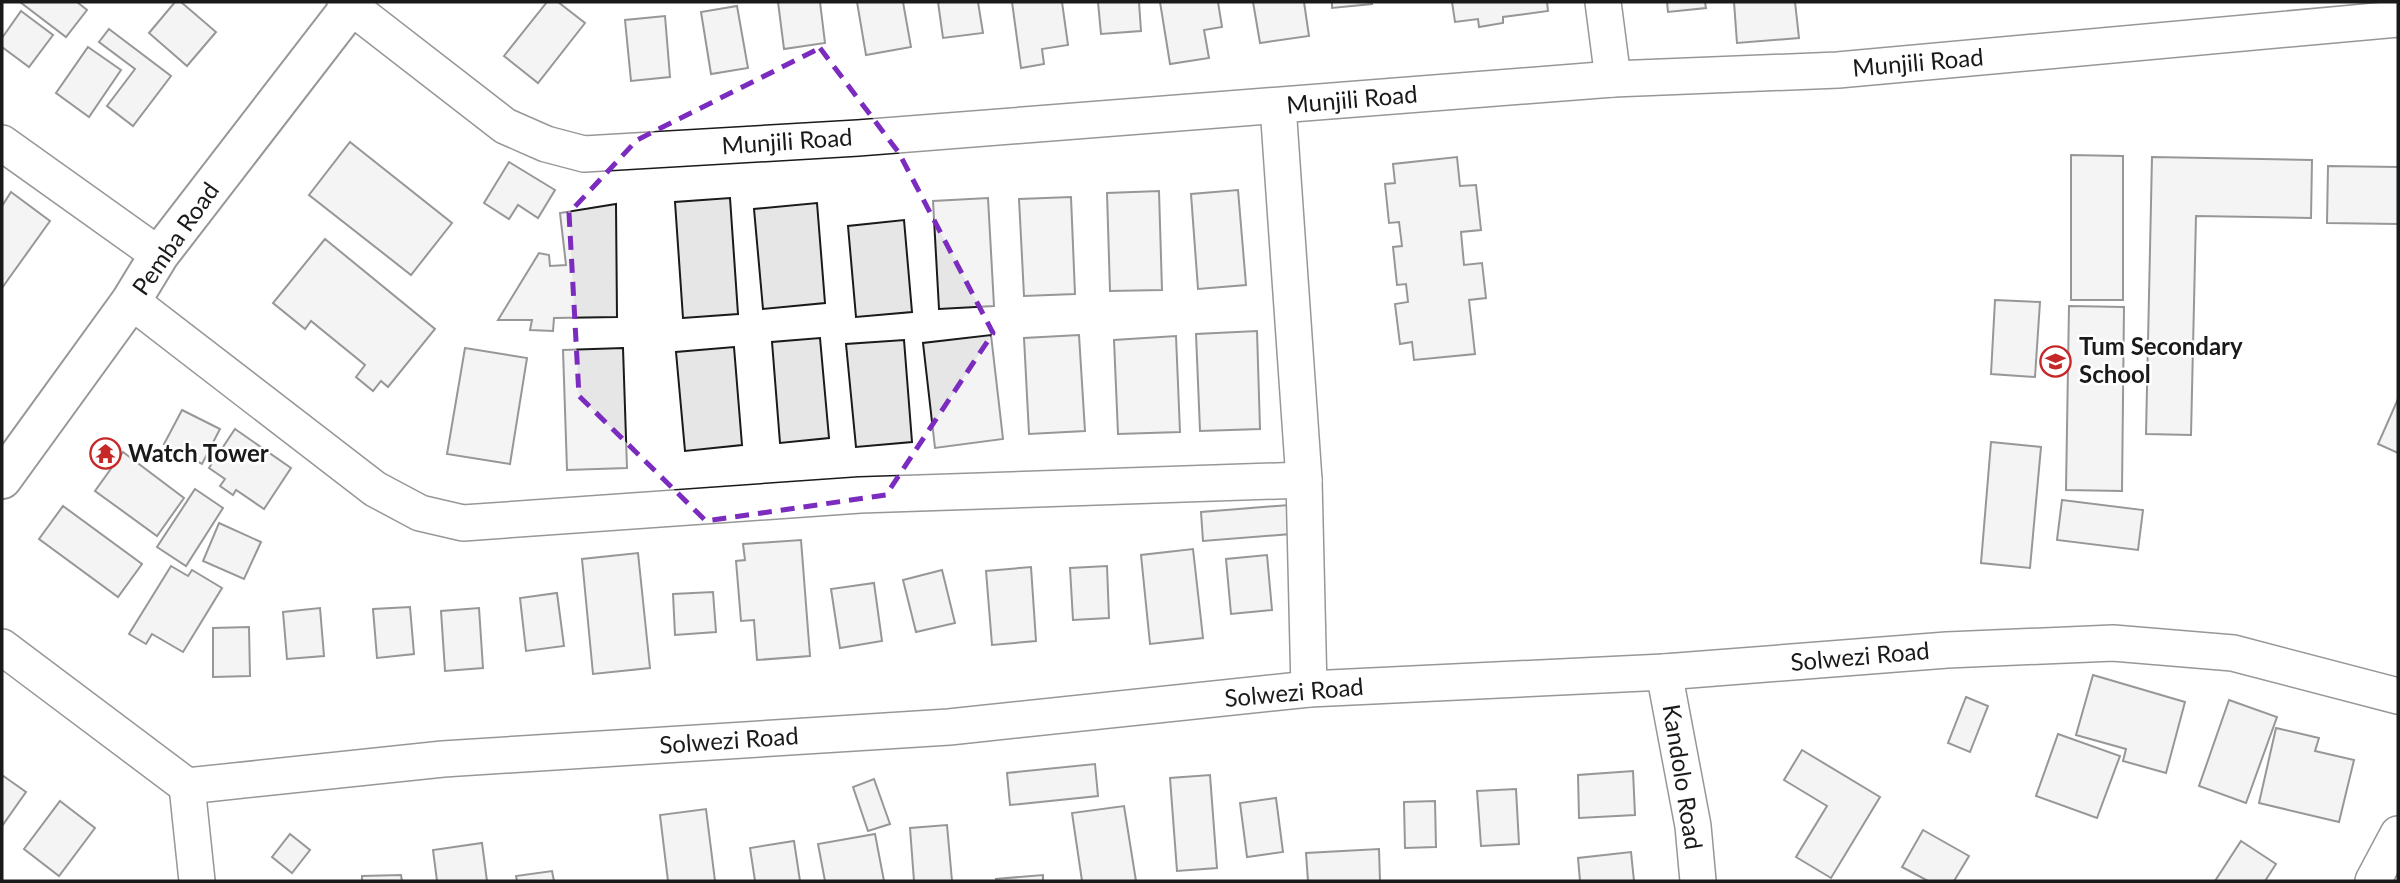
<svg xmlns="http://www.w3.org/2000/svg" width="2400" height="883" font-family="Lato,sans-serif">
<style>
.building{fill:#e6e6e6;stroke:#1a1a1a;stroke-width:2}
.lines{fill:none;stroke-linecap:round;stroke-linejoin:round}
.minor-casing{stroke:#1a1a1a;stroke-width:38}
.tertiary-casing{stroke:#1a1a1a;stroke-width:42}
.minor{stroke:#fff;stroke-width:35}
.tertiary{stroke:#fff;stroke-width:38}
.marked{fill:none;stroke:#7b2cbf;stroke-width:5;stroke-dasharray:14 9;stroke-linejoin:round}
.labels{text-anchor:middle;stroke-width:5;stroke-linejoin:round;paint-order:stroke}
.street-label{font-size:24px;fill:#1a1a1a;stroke:#fff}
.poi-label{font-size:24px;font-weight:bold;fill:#1a1a1a;stroke:#fff;text-anchor:start}
</style>
<rect width="100%" height="100%" fill="#fff"/>
<g class="building">
<path d="M20,2H77L87,10L66,37Z"/>
<path d="M175,2H181L216,32L187,66L149,33Z"/>
<path d="M547,2H558L585,23L538,83L504,56Z"/>
<path d="M778,2H820L825,43L784,49Z"/>
<path d="M857,2H903L911,47L866,55Z"/>
<path d="M938,2H978L983,33L943,38Z"/>
<path d="M1012,2H1062L1068,45L1042,49L1044,64L1021,68Z"/>
<path d="M1098,2H1139L1141,31L1101,34Z"/>
<path d="M1160,2H1218L1222,27L1204,30L1209,58L1170,64Z"/>
<path d="M1253,2H1304L1309,36L1260,43Z"/>
<path d="M1332,2H1372V4L1332,8Z"/>
<path d="M1452,2H1547L1548,11L1503,17V23L1479,27L1478,19L1455,22Z"/>
<path d="M1667,2H1705L1706,8L1668,12Z"/>
<path d="M1734,2H1795L1799,38L1737,43Z"/>
<path d="M737,6L748,68L711,74L701,12Z"/>
<path d="M21,11L53,35L29,67L2,47V38Z"/>
<path d="M665,16L670,77L631,81L625,20Z"/>
<path d="M109,29L171,76L133,126L107,106L135,69L99,42Z"/>
<path d="M88,47L121,70L89,117L56,93Z"/>
<path d="M350,142L452,223L411,275L309,195Z"/>
<path d="M2071,155L2123,156V300H2071Z"/>
<path d="M1457,157L1460,186L1476,185L1481,230L1461,232L1464,265L1482,263L1486,298L1469,300L1475,354L1414,360L1412,342L1400,344L1395,304L1408,302L1406,284L1397,285L1393,247L1402,246L1399,222L1389,223L1385,184L1395,183L1393,164Z"/>
<path d="M2152,157L2312,160L2311,218L2196,216L2191,435L2146,434Z"/>
<path d="M509,162L555,190L538,218L518,205L509,219L484,203Z"/>
<path d="M2328,166L2398,167V224L2327,223Z"/>
<path d="M1238,190L1246,285L1198,289L1191,194Z"/>
<path d="M1159,191L1162,290L1110,291L1107,193Z"/>
<path d="M11,192L50,221L2,288V206Z"/>
<path d="M1071,197L1075,294L1024,296L1019,199Z"/>
<path d="M730,198L738,314L683,318L675,202Z"/>
<path d="M988,198L994,306L939,309L933,201Z"/>
<path d="M817,203L825,303L763,309L754,209Z"/>
<path d="M616,204L617,317L554,318L553,331L530,330L532,320H498L539,253L549,255L550,266L566,265L560,213Z"/>
<path d="M904,220L912,312L856,317L848,226Z"/>
<path d="M325,239L435,329L388,387L381,381L373,391L356,377L365,365L311,321L305,329L273,303Z"/>
<path d="M1995,300L2040,302L2035,377L1991,374Z"/>
<path d="M2069,306L2124,307L2122,491L2066,490Z"/>
<path d="M1257,331L1260,429L1200,431L1196,334Z"/>
<path d="M991,335L1003,439L935,448L923,343Z"/>
<path d="M1079,335L1085,431L1029,434L1024,338Z"/>
<path d="M1176,336L1180,432L1118,434L1114,340Z"/>
<path d="M820,338L829,438L780,443L772,342Z"/>
<path d="M904,340L912,442L856,447L846,344Z"/>
<path d="M734,347L742,445L685,451L676,352Z"/>
<path d="M465,348L527,358L510,464L447,454Z"/>
<path d="M623,348L627,468L567,470L563,350Z"/>
<path d="M2398,399V453L2378,444Z"/>
<path d="M182,410L220,429L202,464L164,444Z"/>
<path d="M235,429L291,468L264,509L236,490L233,495L220,486L225,479L209,468Z"/>
<path d="M1991,442L2041,447L2030,568L1981,563Z"/>
<path d="M123,452L184,498L157,536L95,491Z"/>
<path d="M195,489L223,508L186,566L157,547Z"/>
<path d="M2062,500L2143,510L2138,550L2057,540Z"/>
<path d="M1289,505L1291,534L1203,541L1201,512Z"/>
<path d="M63,506L142,564L118,597L39,539Z"/>
<path d="M219,523L261,542L244,579L203,561Z"/>
<path d="M801,540L810,656L757,660L754,620L741,621L736,561L745,560L743,544Z"/>
<path d="M1193,549L1203,638L1150,644L1141,555Z"/>
<path d="M638,553L650,668L593,674L582,559Z"/>
<path d="M1267,555L1272,610L1231,614L1226,559Z"/>
<path d="M171,566L188,576L192,570L222,588L183,652L152,634L146,644L129,634Z"/>
<path d="M1107,566L1109,618L1073,620L1070,568Z"/>
<path d="M1031,567L1036,641L992,645L986,571Z"/>
<path d="M942,570L955,623L916,632L903,580Z"/>
<path d="M874,583L882,641L840,648L831,589Z"/>
<path d="M713,592L716,632L675,635L673,594Z"/>
<path d="M557,593L564,646L526,651L520,598Z"/>
<path d="M410,607L414,654L377,658L373,609Z"/>
<path d="M320,608L324,656L287,659L283,612Z"/>
<path d="M479,608L483,668L445,671L441,611Z"/>
<path d="M249,627L250,676L213,677V628Z"/>
<path d="M2093,675L2185,702L2166,773L2123,761L2126,749L2076,735Z"/>
<path d="M1966,697L1988,706L1970,752L1948,743Z"/>
<path d="M2229,700L2277,717L2246,803L2199,786Z"/>
<path d="M2276,728L2319,738L2315,751L2354,760L2339,822L2259,803Z"/>
<path d="M2058,734L2120,756L2097,818L2036,796Z"/>
<path d="M1802,750L1880,797L1831,878L1796,857L1827,806L1784,780Z"/>
<path d="M1095,764L1098,796L1010,805L1007,773Z"/>
<path d="M1633,771L1635,815L1579,818L1578,775Z"/>
<path d="M2,775L26,792L2,826Z"/>
<path d="M1210,775L1217,868L1177,871L1170,778Z"/>
<path d="M874,779L890,824L868,831L853,787Z"/>
<path d="M1516,789L1519,844L1481,846L1477,791Z"/>
<path d="M1276,798L1283,852L1247,857L1240,803Z"/>
<path d="M60,801L95,828L59,876L24,849Z"/>
<path d="M1435,801L1436,847L1405,848L1404,802Z"/>
<path d="M1124,806L1136,881H1082L1072,813Z"/>
<path d="M706,809L715,881H668L660,815Z"/>
<path d="M947,825L952,881H914L910,828Z"/>
<path d="M1923,830L1969,856L1954,881H1928L1902,867Z"/>
<path d="M290,834L310,850L292,873L272,857Z"/>
<path d="M875,834L884,881H825L818,844Z"/>
<path d="M794,841L800,881H755L750,848Z"/>
<path d="M2241,841L2276,864L2265,881H2215Z"/>
<path d="M482,843L487,881H437L433,850Z"/>
<path d="M1379,849L1380,881H1308L1306,853Z"/>
<path d="M1631,852L1634,881H1580L1578,858Z"/>
<path d="M552,871L554,881H517L516,876Z"/>
<path d="M401,875L402,881H362V876Z"/>
<path d="M1043,875V881H996V879Z"/>
</g>
<g class="lines">
<defs>
<g id="minor">
<path d="M345,2L505,126L546,144L584,154L858,138L1613,79L1838,70L2398,19"/>
<path d="M1603,2L1613,79"/>
<path d="M1278,106L1304,480L1309,689"/>
<path d="M2,143L159,255"/>
<path d="M131,301L375,489L420,513L463,523L860,495L1304,480"/>
<path d="M2,647L187,786L197,881"/>
<path d="M1664,672L1693,826L1698,881"/>
<path d="M187,786L443,759L949,727L1309,689L1664,672L1947,650L2113,643L2233,653L2398,696"/>
<path d="M2373,881L2398,834"/>
</g>
<path id="tertiary" d="M2,479L131,301L159,255L354,2"/>
</defs>
<use href="#minor" class="minor-casing"/>
<use href="#tertiary" class="tertiary-casing"/>
<use href="#minor" class="minor"/>
<use href="#tertiary" class="tertiary"/>
</g>
<path d="M0 0H2400V883H0ZM820,48L899,153L993,333L886,495L706,521L579,396L569,213L637,140Z" fill="#fff" fill-opacity=".55" fill-rule="evenodd"/>
<path class="marked" d="M820,48L899,153L993,333L886,495L706,521L579,396L569,213L637,140Z"/>
<defs>
<symbol id="school-ring" viewBox="-11 -11 22 22"><circle r="9.5" fill="#fff" stroke="#c62828" stroke-width="1.5"/><path d="M0-5L7-2L0 1L-7-2ZM-4 1L0 2.5L4 1V4Q0 6-4 4Z" fill="#c62828"/></symbol>
<symbol id="temple-ring" viewBox="-11 -11 22 22"><circle r="9.5" fill="#fff" stroke="#c62828" stroke-width="1.5"/><path d="M0-6L5-2H3V0L6.5 2.5H4V6H1.5V3h-3V6H-4V2.5H-6.5L-3 0V-2H-5Z" fill="#c62828"/></symbol>
</defs>
<g fill-rule="evenodd">
<use href="#school-ring" x="2038" y="344" width="35" height="35"/>
<use href="#temple-ring" x="88" y="436" width="35" height="35"/>
</g>
<g class="labels">
<g class="street-label">
<text transform="translate(1918 63) rotate(-5)" y="8">Munjili Road</text>
<text transform="translate(1352 100) rotate(-5)" y="8">Munjili Road</text>
<text transform="translate(787 142) rotate(-4)" y="8">Munjili Road</text>
<text transform="translate(176 239) rotate(-55)" y="8">Pemba Road</text>
<text transform="translate(1860 657) rotate(-5)" y="8">Solwezi Road</text>
<text transform="translate(1294 693) rotate(-5)" y="8">Solwezi Road</text>
<text transform="translate(729 741) rotate(-4)" y="8">Solwezi Road</text>
<text transform="translate(1682 777) rotate(81)" y="8">Kandolo Road</text>
</g>
<g class="poi-label">
<text x="2079" y="355">Tum Secondary<tspan x="2079" dy="28">School</tspan></text>
<text x="128" y="462">Watch Tower</text>
</g>
</g>
<rect width="2400" height="883" fill="none" stroke="#1a1a1a" stroke-width="7"/>
</svg>
